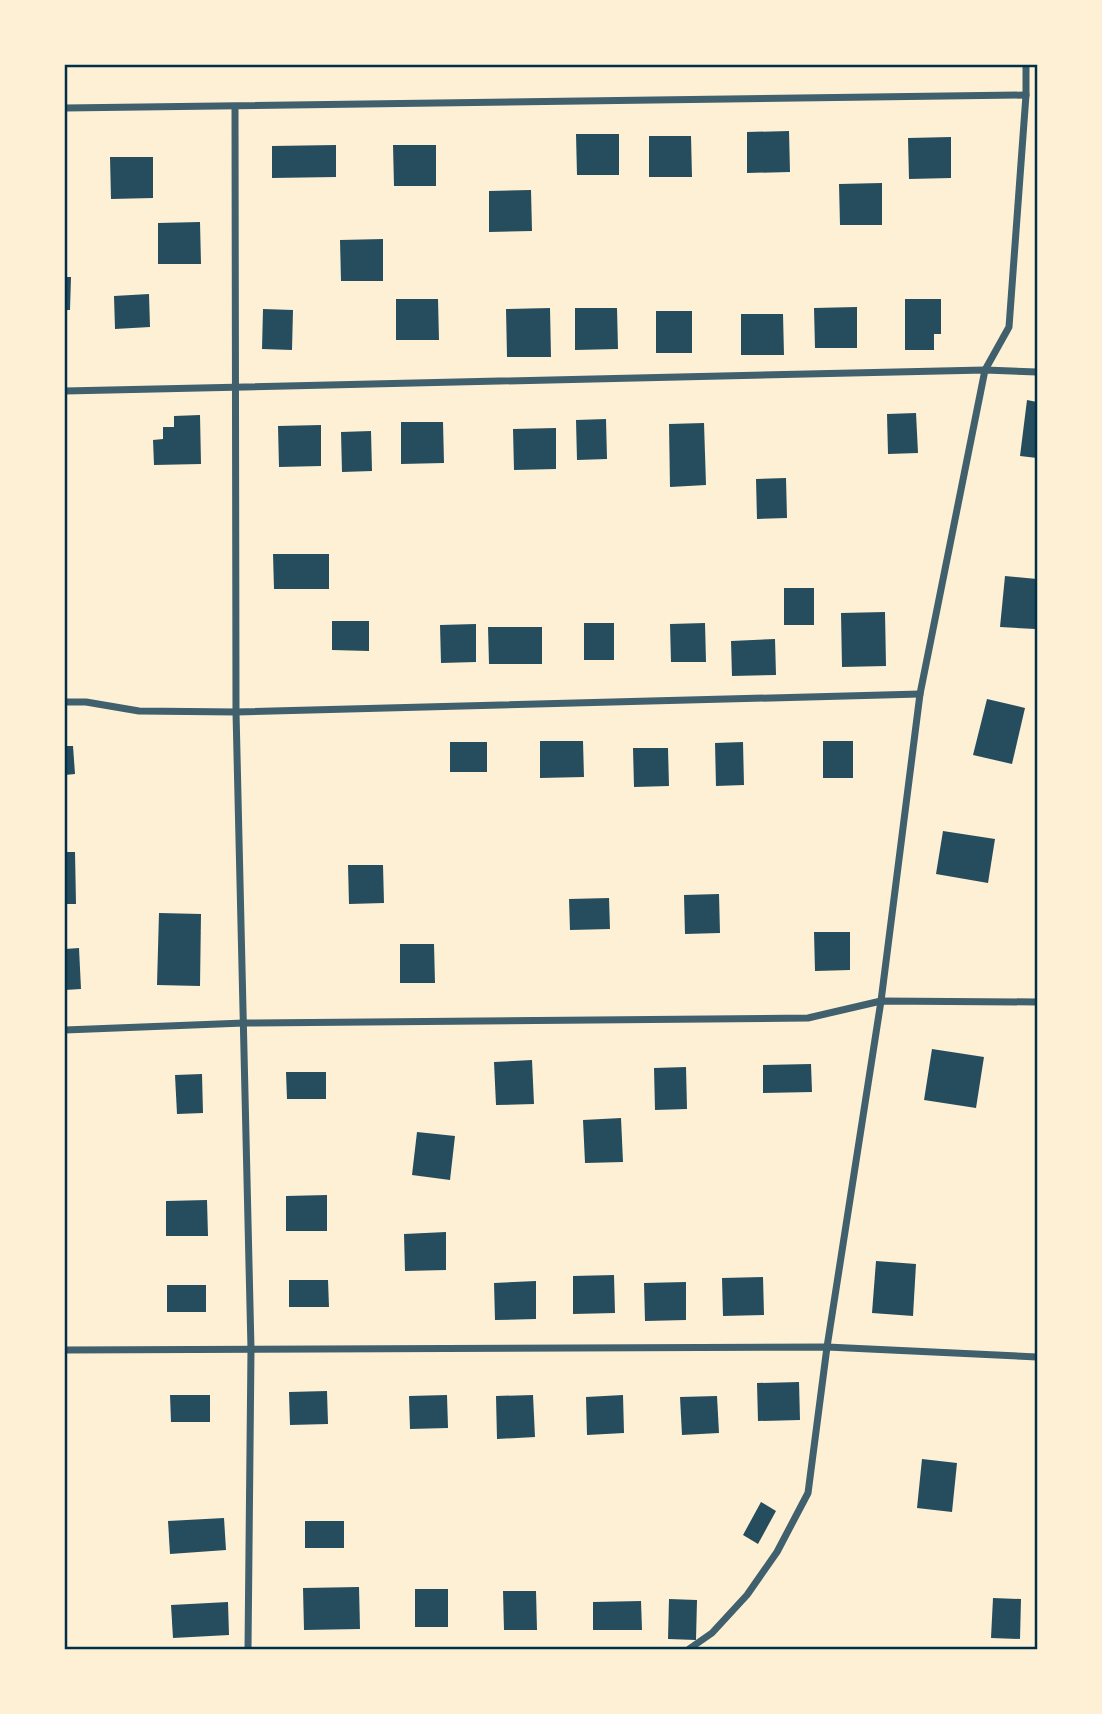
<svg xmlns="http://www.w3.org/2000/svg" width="1102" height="1714" font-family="Raleway,sans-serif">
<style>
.building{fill:#264d5e}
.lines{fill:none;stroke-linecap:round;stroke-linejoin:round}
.minor{stroke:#3f606c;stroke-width:7}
.neatline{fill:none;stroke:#003049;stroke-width:2.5}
</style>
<rect width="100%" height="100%" fill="#fdf0d5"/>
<g class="building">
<path d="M789,131L790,172L747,173V132Z"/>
<path d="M576,134H619V175H577Z"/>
<path d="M649,136H691L692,177H649Z"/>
<path d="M951,137V178L909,179L908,138Z"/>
<path d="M336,145V177L272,178V146Z"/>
<path d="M393,145H436V186H394Z"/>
<path d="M110,157H153V198L111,199Z"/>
<path d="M882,183V225H840L839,184Z"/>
<path d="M531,190L532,231L489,232V191Z"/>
<path d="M200,222L201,264H158V223Z"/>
<path d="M383,239V281H341L340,240Z"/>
<path d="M65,277H71L70,310H65Z"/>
<path d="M149,294L150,327L115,329L114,296Z"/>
<path d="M396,299H438L439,340H396Z"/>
<path d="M905,299H941V334H934V350H905Z"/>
<path d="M857,307V348H815L814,308Z"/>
<path d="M550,308L551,357H507L506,309Z"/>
<path d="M575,308H617L618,349L575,350Z"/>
<path d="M263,309L293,310L292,350L262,349Z"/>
<rect x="656" y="311" width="36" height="42"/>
<path d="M741,314H783L784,355H741Z"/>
<path d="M1027,400L1037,402V458L1020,456Z"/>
<path d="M916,413L918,453L888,454L887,414Z"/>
<path d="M200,415L201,464L154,465L153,440L163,439V427H174V416Z"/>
<path d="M606,419L607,459L577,460L576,420Z"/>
<path d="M401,422H443L444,463L401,464Z"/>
<path d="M704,423L706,485L670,487L669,424Z"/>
<path d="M321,425V466L279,467L278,426Z"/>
<path d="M556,428V469L514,470L513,429Z"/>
<path d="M371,431L372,471L342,472L341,432Z"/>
<path d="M786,478L787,518L757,519L756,479Z"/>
<path d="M273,554H329V589H274Z"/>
<path d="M1005,576L1037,579L1035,629L1000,627Z"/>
<rect x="784" y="588" width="30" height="37"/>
<path d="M885,612L886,666L842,667L841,613Z"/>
<path d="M332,621H369V651L332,650Z"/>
<rect x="584" y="623" width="30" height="37"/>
<path d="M705,623L706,662H671L670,624Z"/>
<path d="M476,624V662L441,663L440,625Z"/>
<path d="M488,627H542V664H489Z"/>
<path d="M775,639L776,675L732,676L731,641Z"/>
<path d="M987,699L1025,708L1012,764L973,755Z"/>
<path d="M540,741H583L584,777L540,778Z"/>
<rect x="823" y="741" width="30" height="37"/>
<rect x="450" y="742" width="37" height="30"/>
<path d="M743,742L744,785L716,786L715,743Z"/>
<path d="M65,746H73L75,774L65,775Z"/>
<path d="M633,748H668L669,786L634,787Z"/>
<path d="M943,831L995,839L988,883L936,874Z"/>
<path d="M65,852H75L76,904H65Z"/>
<path d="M348,865H383L384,903L349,904Z"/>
<path d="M719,894L720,933L685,934L684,895Z"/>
<path d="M609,898L610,929L570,930L569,899Z"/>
<path d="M159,913L201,914L200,986L157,985Z"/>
<path d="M814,932H850V970L815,971Z"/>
<path d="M400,944H434L435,983H400Z"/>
<path d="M79,948L81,989L65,990V949Z"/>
<path d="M932,1049L984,1057L976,1108L924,1100Z"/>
<path d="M532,1060L534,1104L496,1105L494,1062Z"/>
<path d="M811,1064L812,1092L763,1093V1065Z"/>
<path d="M686,1067L687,1109L655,1110L654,1068Z"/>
<path d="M286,1072H326V1099H287Z"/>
<path d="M202,1074L203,1113L177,1114L175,1075Z"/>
<path d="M621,1118L623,1162L585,1163L583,1120Z"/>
<path d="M417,1132L455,1136L450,1180L412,1175Z"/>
<path d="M327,1195V1231H286V1196Z"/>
<path d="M207,1200L208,1236H166V1201Z"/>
<path d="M446,1232V1270L405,1271L404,1234Z"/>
<path d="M876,1261L916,1264L913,1316L872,1313Z"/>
<path d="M614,1275L615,1313L573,1314V1276Z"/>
<path d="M763,1277L764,1315L723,1316L722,1278Z"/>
<path d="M289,1280H328L329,1307H289Z"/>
<path d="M536,1281V1319L495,1320L494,1283Z"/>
<path d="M686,1282V1320L645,1321L644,1283Z"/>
<rect x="167" y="1285" width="39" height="27"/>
<path d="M799,1382L800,1420L758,1421L757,1383Z"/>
<path d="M327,1391L328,1424L290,1425L289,1392Z"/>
<path d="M170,1395H210V1422H171Z"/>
<path d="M447,1395L448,1428L410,1429L409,1396Z"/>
<path d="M533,1395L535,1437L497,1439L496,1396Z"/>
<path d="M623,1395L624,1433L587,1435L586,1397Z"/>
<path d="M717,1396L719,1433L682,1435L680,1397Z"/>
<path d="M922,1459L957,1463L952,1512L917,1508Z"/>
<path d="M761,1502L776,1511L758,1544L743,1535Z"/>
<path d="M224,1518L226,1550L170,1554L168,1521Z"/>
<rect x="305" y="1521" width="39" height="27"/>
<path d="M359,1587L360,1629L304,1630L303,1588Z"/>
<rect x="415" y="1589" width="33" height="38"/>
<path d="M503,1591H536L537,1630H504Z"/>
<path d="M993,1598L1021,1599L1020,1639L991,1638Z"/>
<path d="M669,1599L697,1600L696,1640L668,1639Z"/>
<path d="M641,1601L642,1630H593V1602Z"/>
<path d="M228,1602L229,1635L173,1638L171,1605Z"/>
</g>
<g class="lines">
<g class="minor">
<path d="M235,107L236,712L251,1349L248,1649"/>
<path d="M65,108L1026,95"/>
<path d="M65,391L985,370L1037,372"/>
<path d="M65,702H86L139,711L236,712L920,694"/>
<path d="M65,1030L244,1023L808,1018L881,1001L1037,1002"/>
<path d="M65,1350L827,1347L1037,1357"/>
<path d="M689,1649L712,1633L747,1595L777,1552L808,1493L827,1347L881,1001L920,694L985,370L1009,327L1026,95V65"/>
</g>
</g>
<rect width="1102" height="1714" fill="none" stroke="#fdf0d5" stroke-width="133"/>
<rect x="66" y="66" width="970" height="1582" class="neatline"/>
</svg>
